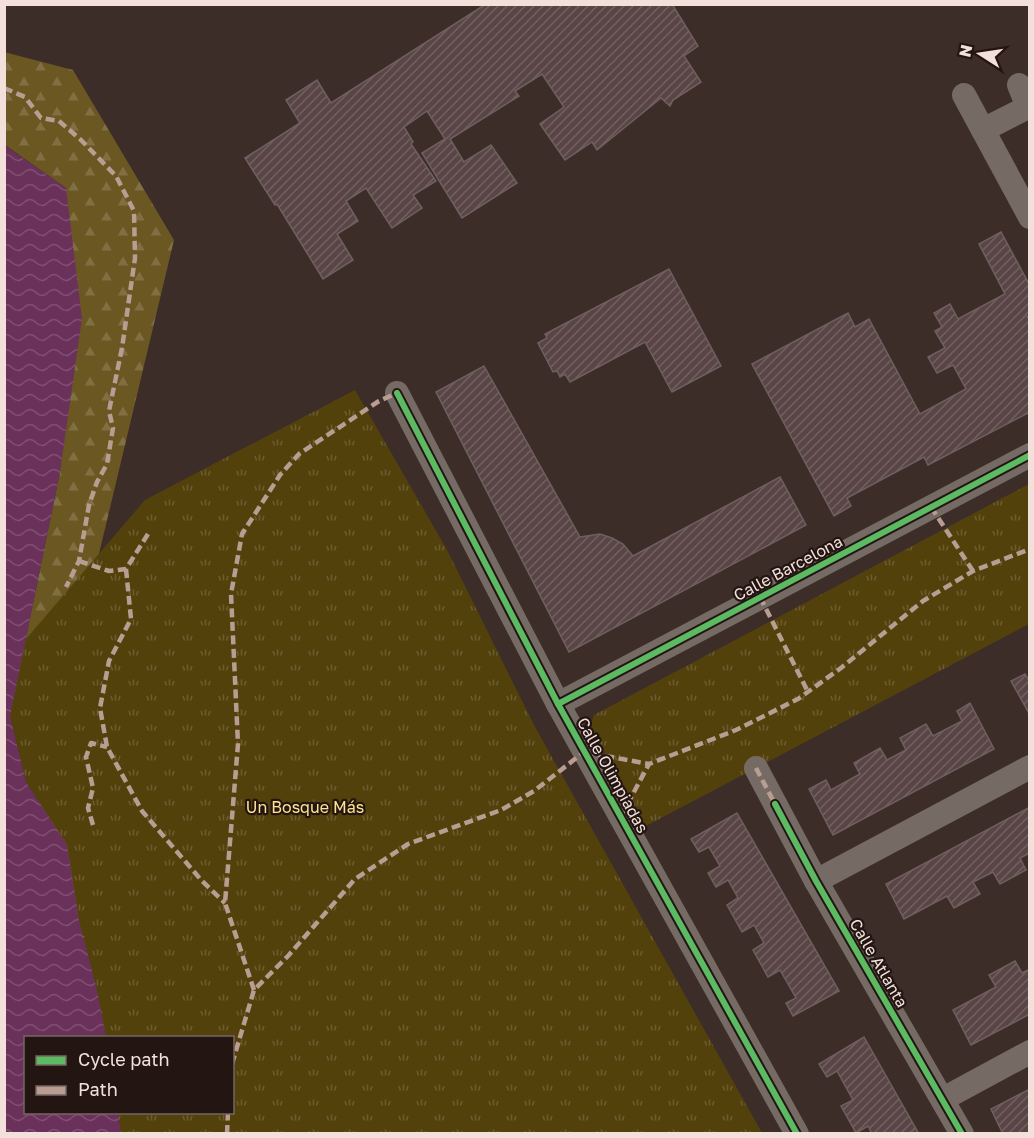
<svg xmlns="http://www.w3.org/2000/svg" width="1034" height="1138" font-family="'Golos Text',sans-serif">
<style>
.forest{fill:url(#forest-firs)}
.park{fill:url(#park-tufts)}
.water{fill:url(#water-waves)}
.building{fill:url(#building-hatch);stroke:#6e605f;stroke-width:1.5}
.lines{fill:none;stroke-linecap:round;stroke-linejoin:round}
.minor{stroke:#756b64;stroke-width:24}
.quiet{stroke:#b99d93;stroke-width:4.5;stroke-dasharray:9 4.5;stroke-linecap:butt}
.cycleway-casing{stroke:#221512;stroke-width:10}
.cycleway{stroke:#5cba63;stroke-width:6}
.labels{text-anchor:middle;stroke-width:4.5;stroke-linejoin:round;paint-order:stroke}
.street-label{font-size:16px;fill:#f3e0db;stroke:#221512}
.park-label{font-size:16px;fill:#fee28f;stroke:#221512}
</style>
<defs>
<pattern id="forest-firs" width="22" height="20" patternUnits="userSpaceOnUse" patternTransform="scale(1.5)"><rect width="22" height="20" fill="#6a5722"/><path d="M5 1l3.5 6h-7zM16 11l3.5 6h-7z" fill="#806f42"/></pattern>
<pattern id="park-tufts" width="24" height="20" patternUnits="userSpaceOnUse" patternTransform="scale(1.5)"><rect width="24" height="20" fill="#53410c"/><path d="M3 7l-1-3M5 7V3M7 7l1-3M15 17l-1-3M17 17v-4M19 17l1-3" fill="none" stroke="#6c5c2f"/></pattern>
<pattern id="water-waves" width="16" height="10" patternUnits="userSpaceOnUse" patternTransform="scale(1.5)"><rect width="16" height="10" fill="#6a325b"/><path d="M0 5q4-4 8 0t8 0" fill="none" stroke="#804f72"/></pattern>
<pattern id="building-hatch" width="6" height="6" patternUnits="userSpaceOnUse" patternTransform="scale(1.5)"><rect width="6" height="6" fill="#5a4546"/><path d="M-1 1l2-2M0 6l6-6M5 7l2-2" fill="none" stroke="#726060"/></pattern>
</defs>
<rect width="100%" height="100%" fill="#3d2d29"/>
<path class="forest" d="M4,52L73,70L174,240L87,604L106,1037L96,986L79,921L10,716L60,472L66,188L5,145Z"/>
<g class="park">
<path d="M355,390L447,550L535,727L762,1133H121L118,1113L232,1112V1038L106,1037L96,986L79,921L67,845L26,782L10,716L26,639L145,500Z"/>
<path d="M1029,484V624L644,827L590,726L594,715Z"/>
</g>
<path class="water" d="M4,145L66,188L82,318L60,472L10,716L26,782L67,845L79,921L96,986L106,1037L26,1038V1112L118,1113L121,1133H5Z"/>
<g class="building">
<path d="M486,4H672L698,46L684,56L701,82L673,100L670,106L661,98L597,150L592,142L565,160L540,124L564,107L542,74L515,91L519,96L450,139L464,162L491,145L517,183L462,218L422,153L445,139L427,111L404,127L413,142L411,144L436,181L413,195L422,208L392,228L366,188L346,201L358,221L337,234L353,260L323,279L277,204L275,205L245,158L300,123L286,100L317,80L331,103Z"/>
<path d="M1001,232L1030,286V312L1026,314L1030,322V412L928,465L924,457L847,498L851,506L834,516L752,364L848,313L855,327L869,319L920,414L966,389L953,365L937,373L928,357L945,348L935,331L942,327L934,313L950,304L958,319L1005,294L979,244Z"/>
<path d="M669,269L721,366L672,392L645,342L570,382L565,374L560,377L557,371L553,372L538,343L547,338L545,334Z"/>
<path d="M484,366L580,537L600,534L612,538L623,544L633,556L780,477L806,525L569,652L436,392Z"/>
<path d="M1025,674L1030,682V715L1011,681Z"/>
<path d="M970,703L994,749L833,835L809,789L826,780L831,790L860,774L854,763L880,748L887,760L906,750L900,738L926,724L933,736L962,721L957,711Z"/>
<path d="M1030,807V853L1020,858L1026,870L1000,884L993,872L973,882L980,894L954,908L947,896L904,919L886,884Z"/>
<path d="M737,813L839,991L793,1016L786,1003L796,998L780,970L768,977L753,950L764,943L754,925L742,932L727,905L738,898L728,880L716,887L708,873L720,866L709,847L699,852L691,839Z"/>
<path d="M1015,961L1022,973L1030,969V1014L971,1045L953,1010L996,987L989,975Z"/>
<path d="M864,1037L919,1134H872L868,1126L856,1133L841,1106L853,1100L837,1071L827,1077L819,1064Z"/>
<path d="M1030,1089V1134H1003L991,1109Z"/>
</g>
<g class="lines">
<g class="minor">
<path d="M964,95L1030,217"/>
<path d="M983,130L1028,107L1019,85"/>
<path d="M397,393L558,704L797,1134"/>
<path d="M558,704L1030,455"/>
<path d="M756,768L816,881L962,1134"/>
<path d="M816,881L1030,767"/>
<path d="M943,1099L1030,1052"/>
</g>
<g class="quiet">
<path d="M4,88L25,97L41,118L59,121L81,140L116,176L134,211L135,258L122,348L109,411L113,428L107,464L97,482L89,505L79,561L66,587"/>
<path d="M931,507L973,571"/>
<path d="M79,561L109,571L126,569L148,534"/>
<path d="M126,569L131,619L109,661L100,708L107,747L142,811L202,881L225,903"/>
<path d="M760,597L808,692"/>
<path d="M756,768L775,804"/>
<path d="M621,816L649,764L736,730L798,699L841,668L923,601L973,571L1030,549"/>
<path d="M93,825L88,808L93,788L86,757L91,743L107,747"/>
<path d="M254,990L225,903L238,744L231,594L242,534L280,475L299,454L379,401L397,393"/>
<path d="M232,1064L254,990L288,956L355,879L408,844L501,810L534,791L584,752L649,764"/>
<path d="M227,1134L228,1112"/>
</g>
<defs>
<g id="cycleway">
<path d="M397,393L558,704L797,1134"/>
<path d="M558,704L1030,455"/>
<path d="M775,804L816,881L962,1134"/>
</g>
</defs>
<use href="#cycleway" class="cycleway-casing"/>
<use href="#cycleway" class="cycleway"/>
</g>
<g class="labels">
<g class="street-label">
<text transform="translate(788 568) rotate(-28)" y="6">Calle Barcelona</text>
<text transform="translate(613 775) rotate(61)" y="6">Calle Olimpiadas</text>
<text transform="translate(879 963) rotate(60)" y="6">Calle Atlanta</text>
</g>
<g class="park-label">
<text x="305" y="813">Un Bosque Más</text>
</g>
</g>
<rect width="1034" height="1138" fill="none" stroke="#f3e0db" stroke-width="12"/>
<rect x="24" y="1036" width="210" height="78" fill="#221512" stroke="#766662" stroke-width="1.5"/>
<rect x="36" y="1056" width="30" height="9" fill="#5cba63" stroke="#766662" stroke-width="1.5"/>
<text x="78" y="1066" font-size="18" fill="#f3e0db">Cycle path</text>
<rect x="36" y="1086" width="30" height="9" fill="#b99d93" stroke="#766662" stroke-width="1.5"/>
<text x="78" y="1096" font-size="18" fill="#f3e0db">Path</text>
<g transform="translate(980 54) rotate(282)" stroke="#221512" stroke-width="4.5" paint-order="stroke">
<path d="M0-4.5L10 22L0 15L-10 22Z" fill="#f3e0db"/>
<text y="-9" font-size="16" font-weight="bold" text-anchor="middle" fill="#f3e0db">N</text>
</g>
</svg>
